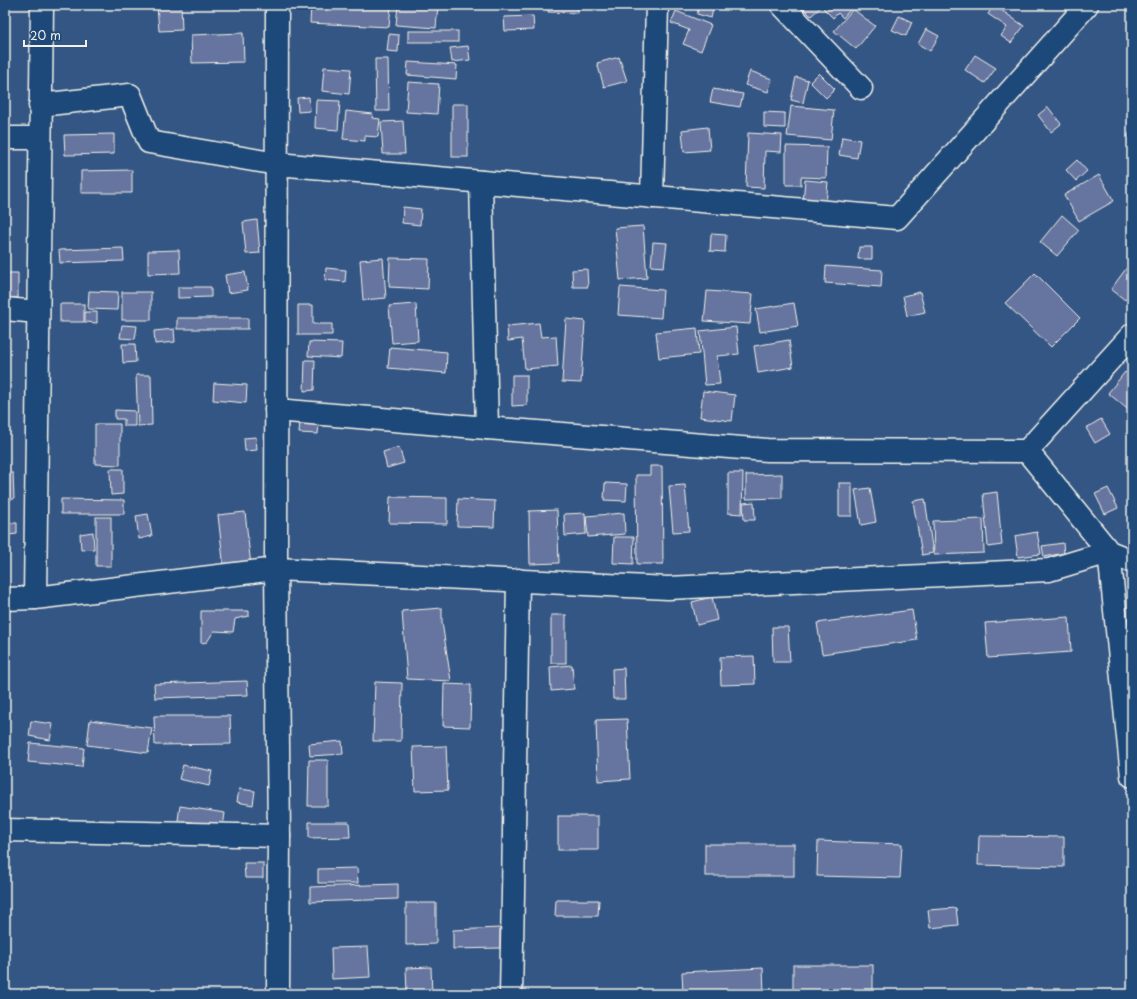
<svg xmlns="http://www.w3.org/2000/svg" width="1137" height="999" font-family="'Playpen Sans',sans-serif">
<style>
.building{fill:#66749f;stroke:#f4f1e8}
.lines{fill:none;stroke-linecap:round;stroke-linejoin:round}
.minor-casing{stroke:#f4f1e8;stroke-width:25}
.minor{stroke:#1f4a7a;stroke-width:22}
</style>
<rect width="100%" height="100%" fill="#335685"/>
<filter id="ink" filterUnits="userSpaceOnUse"><feTurbulence type="fractalNoise" baseFrequency=".025" numOctaves="2"/><feDisplacementMap in="SourceGraphic" scale="8" xChannelSelector="R" yChannelSelector="G"/><feConvolveMatrix kernelMatrix="1 2 1 2 8 2 1 2 1" color-interpolation-filters="sRGB"/></filter>
<g filter="url(#ink)">
<g class="building">
<path d="M157,5H181L182,30L159,31Z"/>
<path d="M311,5H391L389,27L310,23Z"/>
<path d="M398,5H438L436,28L396,25Z"/>
<path d="M549,5H578V13L548,12Z"/>
<path d="M699,5H714L711,18L697,14Z"/>
<path d="M800,5H822V6L811,16Z"/>
<path d="M825,5H852L853,6L843,18L838,13L833,18L823,8Z"/>
<path d="M994,5L1024,26L1011,43L1001,36L1007,27L988,14Z"/>
<path d="M853,9L875,26L856,49L834,31Z"/>
<path d="M676,11L711,25L701,51L683,44L689,30L671,23Z"/>
<path d="M533,16L534,30L505,31L504,17Z"/>
<path d="M899,16L912,22L906,36L892,30Z"/>
<path d="M926,29L939,36L930,51L918,44Z"/>
<rect x="408" y="31" width="50" height="11"/>
<path d="M243,33L244,62L192,63L191,35Z"/>
<path d="M389,34L399,35L398,52L387,51Z"/>
<path d="M468,46L470,60L452,62L450,48Z"/>
<path d="M975,55L996,68L985,83L965,70Z"/>
<path d="M619,57L627,81L604,87L597,63Z"/>
<path d="M375,59H388L389,111H376Z"/>
<path d="M408,62L457,65L456,79L407,75Z"/>
<path d="M324,67L351,69L349,94L322,91Z"/>
<path d="M750,71L772,79L768,92L745,85Z"/>
<path d="M819,73L835,89L826,98L810,82Z"/>
<path d="M796,77L808,80L803,103L791,100Z"/>
<path d="M408,82L439,84L437,114L406,112Z"/>
<path d="M713,89L743,94L740,107L710,102Z"/>
<path d="M309,97L310,111L298,112L297,98Z"/>
<path d="M316,100L340,101L338,130L315,128Z"/>
<rect x="452" y="104" width="16" height="53"/>
<path d="M791,106L834,110L831,140L787,136Z"/>
<path d="M1048,107L1061,124L1051,132L1038,115Z"/>
<path d="M346,111L373,114L372,118L380,119L378,137L365,136V141L343,139Z"/>
<path d="M764,112L785,113V128L764,127Z"/>
<path d="M403,121L405,154H383L381,122Z"/>
<path d="M708,127L710,150L684,152L682,130Z"/>
<path d="M1132,130V140L1127,136Z"/>
<path d="M748,133L782,135L781,152L765,151L764,188L746,187Z"/>
<path d="M114,134V154L65,155L64,135Z"/>
<path d="M842,137L860,140L857,158L839,155Z"/>
<path d="M786,146L827,147L826,178L801,177V185H786Z"/>
<path d="M1077,160L1087,171L1076,181L1066,170Z"/>
<path d="M132,170V193H81V171Z"/>
<path d="M1099,175L1114,201L1079,221L1064,195Z"/>
<path d="M805,180L828,182L826,204L803,202Z"/>
<path d="M403,207L421,209L420,225L402,223Z"/>
<path d="M1062,215L1079,230L1057,256L1040,242Z"/>
<path d="M257,220L260,253L246,254L243,222Z"/>
<path d="M643,226L647,278L620,280L615,228Z"/>
<path d="M711,234L726,235L725,252L710,251Z"/>
<path d="M653,242L667,243L664,267L651,266Z"/>
<path d="M859,247H872V259H858Z"/>
<path d="M123,248L124,261L60,263L59,250Z"/>
<path d="M179,250L180,273L148,274V251Z"/>
<path d="M383,258L386,298L363,300L360,260Z"/>
<path d="M390,258L429,259L428,289L389,287Z"/>
<path d="M1131,262L1132,263V290L1125,300L1111,289Z"/>
<path d="M826,266L882,270L881,287L825,283Z"/>
<path d="M326,268L346,270L345,282L325,280Z"/>
<path d="M587,269L588,287H573L572,270Z"/>
<path d="M245,272L248,290L228,293L225,275Z"/>
<path d="M5,273H18V298L5,297Z"/>
<path d="M1035,273L1080,318L1051,347L1005,303Z"/>
<path d="M178,287H211V297L178,298Z"/>
<path d="M620,287L663,290L661,318L618,315Z"/>
<path d="M89,291L118,292L117,310L88,309Z"/>
<path d="M707,291L753,294L750,324L704,321Z"/>
<rect x="122" y="292" width="29" height="28"/>
<path d="M920,292L925,312L907,316L903,296Z"/>
<path d="M794,303L798,326L760,332L756,309Z"/>
<rect x="60" y="304" width="24" height="18"/>
<path d="M416,304L418,341L392,343L389,306Z"/>
<path d="M298,305H313V324H332V335H298Z"/>
<path d="M85,312H97V323L85,322Z"/>
<rect x="177" y="318" width="71" height="11"/>
<path d="M566,319L585,321L581,383L562,382Z"/>
<path d="M539,323L541,337L556,336L558,366L525,369L522,339L508,341L507,326Z"/>
<path d="M122,325L137,326L135,339L120,338Z"/>
<path d="M736,327L739,354L717,356L720,384L705,385L700,331Z"/>
<path d="M697,328L699,354L659,358L656,332Z"/>
<path d="M174,329L175,342L155,344L154,331Z"/>
<path d="M789,340L793,367L758,373L754,346Z"/>
<path d="M309,342L342,343L341,358L308,356Z"/>
<path d="M122,344H135L136,362L123,363Z"/>
<path d="M390,347L447,352L446,373L388,368Z"/>
<path d="M305,360H315L314,390L304,391Z"/>
<path d="M1125,372L1132,377V413L1108,393Z"/>
<path d="M136,375H151L152,425L138,426Z"/>
<path d="M512,375H527V405L512,406Z"/>
<path d="M214,383L247,385L246,403L213,400Z"/>
<path d="M703,391L735,395L732,421L700,417Z"/>
<path d="M115,410L135,411V426H124V419H115Z"/>
<path d="M1101,419L1110,434L1095,443L1086,428Z"/>
<path d="M300,421L319,423L318,434L299,433Z"/>
<path d="M95,424H120V465L95,464Z"/>
<path d="M256,437L257,450L245,451L244,438Z"/>
<path d="M399,447L404,463L387,468L383,452Z"/>
<path d="M650,466H662L663,564H637L636,475H650Z"/>
<path d="M110,469H123V494L111,495Z"/>
<path d="M5,473H13L14,499H7L8,514H5Z"/>
<path d="M728,473H743L742,514L728,513Z"/>
<path d="M782,474V498L746,499V475Z"/>
<path d="M605,483L627,484L626,501L604,500Z"/>
<rect x="839" y="483" width="13" height="33"/>
<path d="M685,485L689,531L673,532L669,486Z"/>
<path d="M870,488L876,522L861,525L855,490Z"/>
<path d="M1108,488L1118,508L1105,514L1095,494Z"/>
<path d="M997,492L1002,545L988,547L983,494Z"/>
<path d="M390,497L447,498V524L389,523Z"/>
<path d="M61,499L124,500V514H61Z"/>
<path d="M458,499L495,501L494,527L457,526Z"/>
<path d="M925,499L933,553L922,555L913,501Z"/>
<path d="M754,502L755,520H744L743,503Z"/>
<path d="M557,510L559,563L530,564L529,511Z"/>
<path d="M245,512L251,566L224,569L218,515Z"/>
<path d="M585,513L586,534L565,536L564,514Z"/>
<path d="M624,513L625,534L588,537L586,516Z"/>
<path d="M148,514L152,536L139,539L136,516Z"/>
<rect x="96" y="517" width="15" height="49"/>
<path d="M983,519L984,553L934,555L933,521Z"/>
<path d="M8,523H17V534L8,535Z"/>
<path d="M93,532L94,549L81,550L80,534Z"/>
<path d="M1037,532L1041,554L1018,557L1015,536Z"/>
<path d="M614,537H634L633,564L613,563Z"/>
<path d="M1063,543L1064,553L1044,557L1042,546Z"/>
<path d="M712,597L717,620L697,625L692,602Z"/>
<path d="M442,608V622L451,681L407,679L402,611Z"/>
<path d="M912,610L917,640L822,654L817,623Z"/>
<path d="M201,611H249V616L235,619L233,632L214,631L207,642L201,643Z"/>
<rect x="551" y="615" width="15" height="48"/>
<path d="M1069,617L1071,652L988,658L985,623Z"/>
<path d="M772,627H788L790,662H773Z"/>
<path d="M754,656L755,684L721,685L720,657Z"/>
<path d="M572,665L574,689L551,691L550,667Z"/>
<path d="M624,668L625,699H613L612,669Z"/>
<path d="M247,681L248,695L155,698L154,684Z"/>
<path d="M375,682L402,683L401,741H373Z"/>
<path d="M444,684L471,685L470,727L443,726Z"/>
<path d="M154,716H230L231,744L155,745Z"/>
<path d="M627,719L630,779L598,781L596,720Z"/>
<path d="M90,720L152,728L148,753L87,745Z"/>
<path d="M31,721L53,724L50,740L29,736Z"/>
<path d="M342,741L343,754L310,756L309,744Z"/>
<path d="M30,743L84,748L82,767L28,762Z"/>
<path d="M446,746L448,790L415,791L413,747Z"/>
<path d="M309,760H328V806H308Z"/>
<path d="M183,765L212,771L209,786L179,779Z"/>
<path d="M239,789L255,791L253,805L237,802Z"/>
<path d="M180,806L225,813L223,827L178,820Z"/>
<rect x="558" y="816" width="40" height="34"/>
<path d="M309,822H349L350,837L309,838Z"/>
<path d="M979,836L1064,837V867L978,865Z"/>
<path d="M818,841L902,844L900,878L817,876Z"/>
<rect x="705" y="844" width="89" height="32"/>
<path d="M244,863H263V878H245Z"/>
<path d="M357,868L358,883H318V869Z"/>
<path d="M398,884V899L310,902V887Z"/>
<path d="M556,900H599L598,916H555Z"/>
<path d="M406,903H436V944L406,945Z"/>
<path d="M956,908L958,925L930,928L928,910Z"/>
<path d="M500,928V948L453,949V930Z"/>
<path d="M368,947L370,977L332,979L331,948Z"/>
<rect x="793" y="965" width="80" height="29"/>
<path d="M431,967L432,994H407L406,968Z"/>
<path d="M763,968L764,994H683L682,972Z"/>
<path d="M359,992V994H310V993Z"/>
</g>
<g class="lines">
<defs>
<g id="minor">
<path d="M277,5L276,569L279,836L278,994"/>
<path d="M782,5L861,88"/>
<path d="M40,105L130,95L149,142L277,164L897,218L1087,5"/>
<path d="M5,138H40"/>
<path d="M481,182L487,428"/>
<path d="M652,197L657,5"/>
<path d="M5,309L38,312"/>
<path d="M276,410L487,428L767,450L1027,451L1132,335"/>
<path d="M1027,451L1109,552L1132,561"/>
<path d="M35,598L42,5"/>
<path d="M5,599L35,598L276,569L668,588L1049,570L1109,552L1132,776"/>
<path d="M5,830L279,836"/>
<path d="M511,994L513,894L518,580"/>
</g>
</defs>
<use href="#minor" class="minor-casing"/>
<use href="#minor" class="minor"/>
</g>
</g>
<rect width="1137" height="999" fill="none" stroke="#1f4a7a" stroke-width="20"/>
<rect x="10" y="10" width="1117" height="979" fill="none" stroke="#f4f1e8" stroke-width="1.5" filter="url(#ink)"/>
<path d="M24 40v6h62v-6" fill="none" stroke="#f4f1e8" stroke-width="2"/>
<text x="30" y="40" font-size="12" fill="#f4f1e8" stroke="#1f4a7a" stroke-width="3" paint-order="stroke">20 m</text>
</svg>
